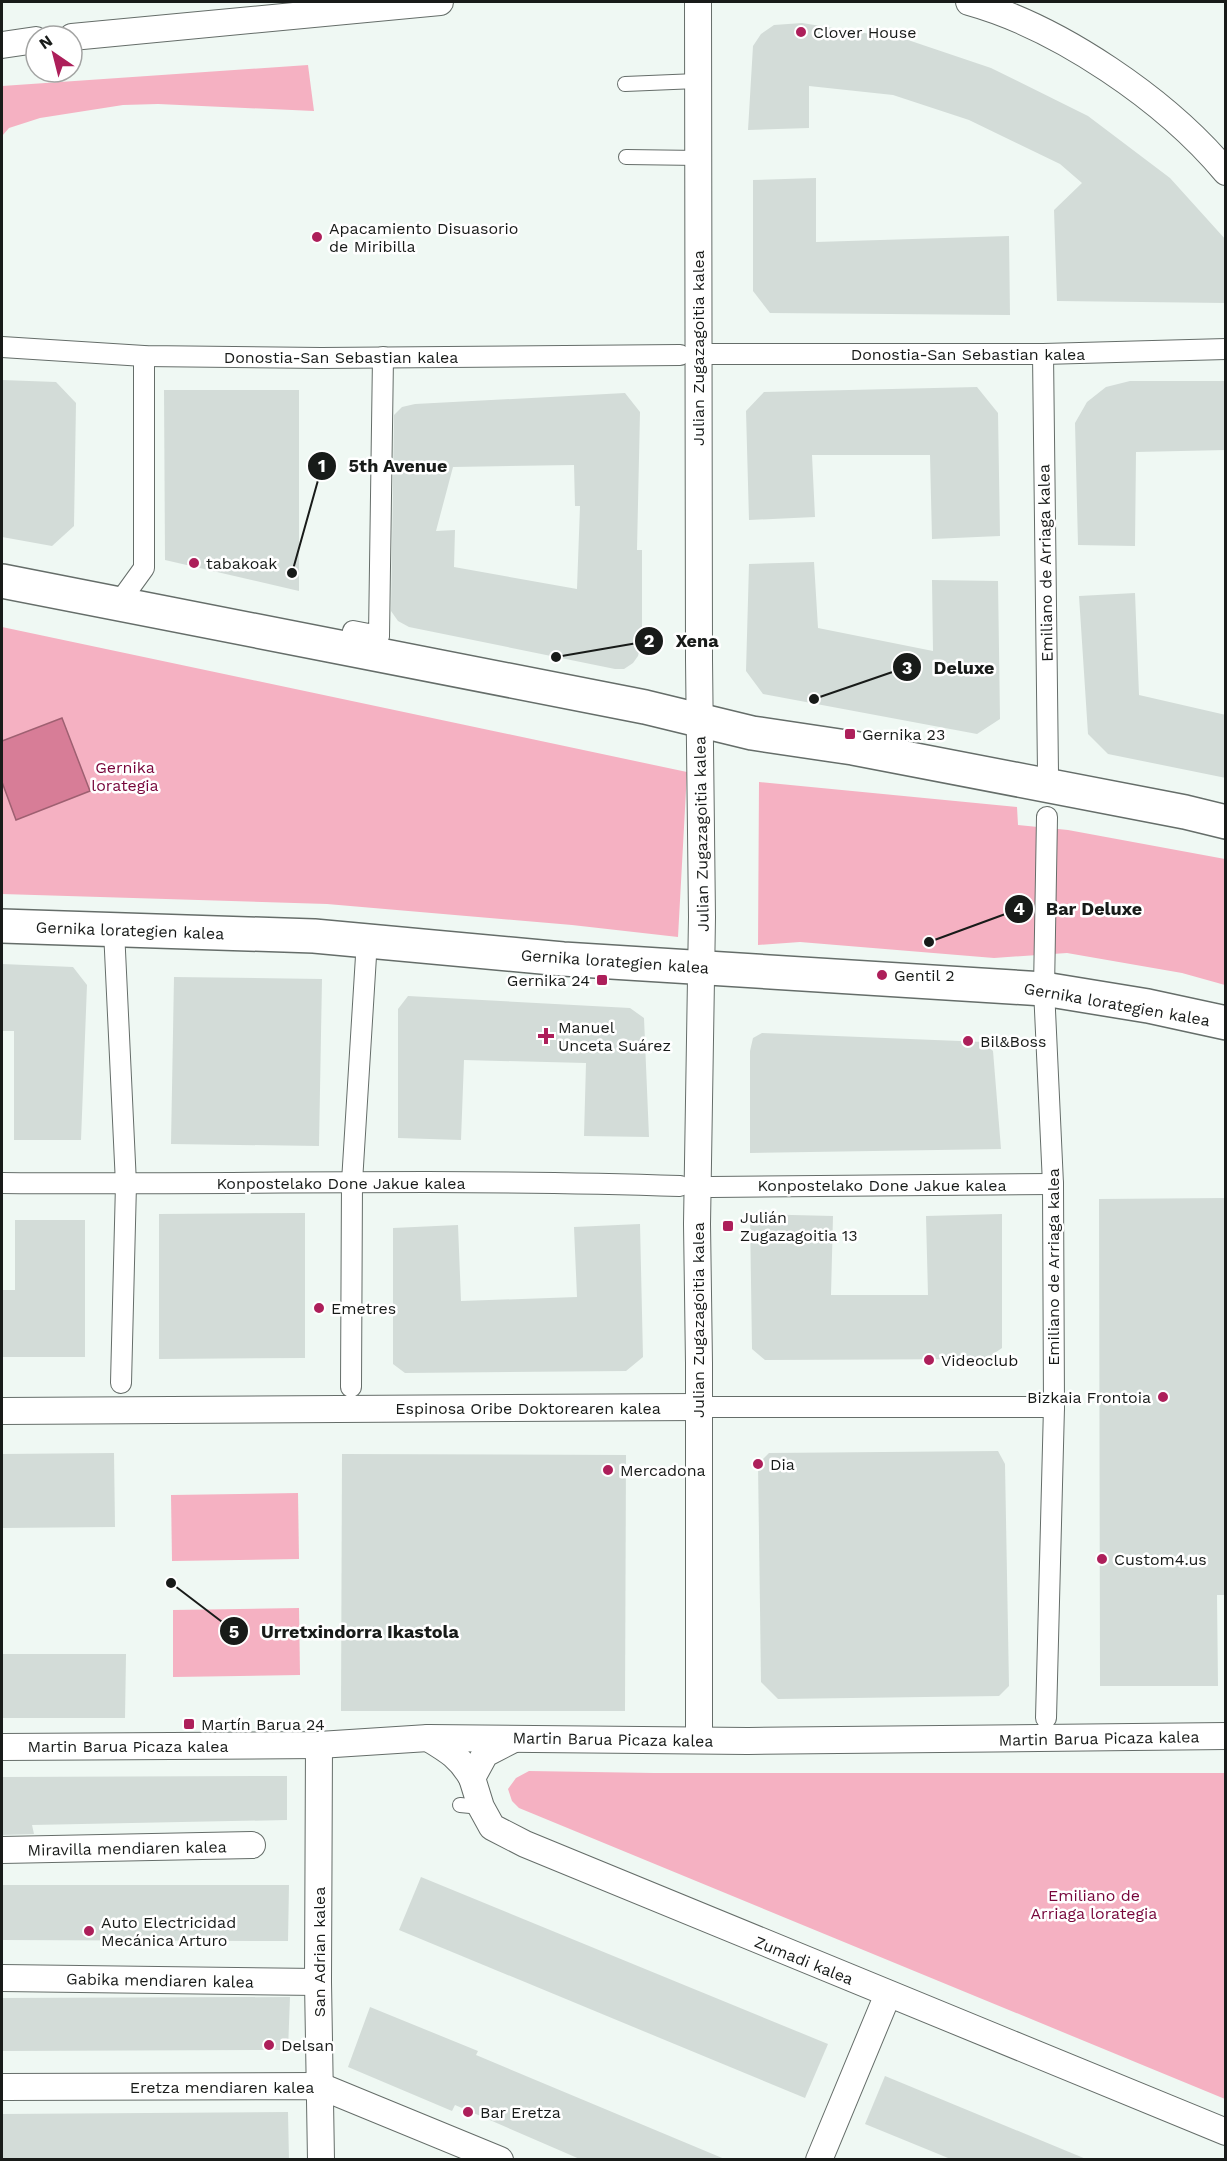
<svg xmlns="http://www.w3.org/2000/svg" width="1227" height="2161" font-family="'Work Sans',sans-serif">
<style>
.green{fill:#f5b1c2}
.water{fill:#d77d97;stroke:#9e6071;stroke-width:1.5}
.building{fill:#d3dcd8;fill-rule:evenodd}
.lines{fill:none;stroke-linecap:round;stroke-linejoin:round}
.service-casing{stroke:#656d69;stroke-width:16}
.pedestrian-casing{stroke:#656d69;stroke-width:22}
.minor-casing{stroke:#656d69;stroke-width:28}
.secondary-casing{stroke:#656d69;stroke-width:36}
.service{stroke:#fff;stroke-width:14}
.pedestrian{stroke:#fff;stroke-width:20}
.minor{stroke:#fff;stroke-width:26}
.secondary{stroke:#fff;stroke-width:33}
.poi-dot{fill:#ad1f5a;stroke:#fff;stroke-width:2}
.labels{text-anchor:middle;stroke-width:5;stroke-linejoin:round;paint-order:stroke}
.poi-label{font-size:16px;fill:#181b19;stroke:#fff;text-anchor:start}
.street-label{font-size:16px;fill:#181b19;stroke:#fff}
.park-label{font-size:16px;fill:#77053a;stroke:#fff}
.leader{fill:none;stroke:#181b19;stroke-width:2}
.callout-dot{fill:#181b19;stroke:#fff;stroke-width:2}
.mark-label{font-size:18px;text-anchor:middle;font-weight:bold;fill:#fff}
.callout-label{font-size:18px;text-anchor:middle;font-weight:bold;fill:#181b19;stroke:#fff;stroke-width:5;stroke-linejoin:round;paint-order:stroke}
</style>
<rect width="100%" height="100%" fill="#eff8f3"/>
<g class="green">
<path d="M308,65L314,111L158,104L123,105L40,118L9,128L2,136V86Z"/>
<path d="M2,627L687,772L678,937L572,925L327,904L2,894Z"/>
<path d="M759,782L1017,807L1018,825L1068,830L1225,859V985L1182,973L1067,953L994,958L800,942L758,945Z"/>
<path d="M298,1493L299,1559L172,1561L171,1495Z"/>
<path d="M299,1608L300,1675L173,1677V1610Z"/>
<path d="M529,1771L654,1773H1225V2099L519,1808L512,1801L508,1789L516,1778Z"/>
</g>
<path class="water" d="M62,718L90,791L16,820L2,782V741Z"/>
<g class="building">
<path d="M802,23L908,40L991,68L1088,116L1170,178L1226,240V303L1057,301L1054,210L1082,183L1060,164L969,120L893,95L809,86V128L748,130L753,46L761,34L774,25Z"/>
<path d="M816,178V242L1009,236L1010,315L770,313L753,291V180Z"/>
<path d="M2,380L56,382L76,403L74,526L52,546L2,537Z"/>
<path d="M1130,381H1226V450L1136,452L1135,546L1078,545L1075,423L1087,402L1106,387Z"/>
<path d="M977,387L998,413L1000,536L932,539L930,455H812L815,517L749,520L746,411L764,392Z"/>
<path d="M164,390H299V591L165,560Z"/>
<path d="M625,393L640,412L637,550H642V638L638,656L633,663L624,669H615L409,627L398,621L391,611L394,415L402,407L415,404ZM574,465L575,506H580L577,589L454,567L455,530L436,531L453,467Z"/>
<path d="M814,562L818,628L933,651L932,580L998,581L1000,719L977,734L763,694L746,671L749,564Z"/>
<path d="M1135,593L1139,695L1226,715V778L1108,754L1088,734L1079,596Z"/>
<path d="M2,964L73,967L87,985L81,1140H14V1031H2Z"/>
<path d="M174,977L322,979L319,1146L171,1144Z"/>
<path d="M408,996L630,1008L644,1018L649,1137L584,1136L586,1063L464,1060L461,1140L398,1138V1009Z"/>
<path d="M762,1033L984,1042L993,1051L1001,1149L750,1153V1051L753,1038Z"/>
<path d="M1226,1198V1595H1217L1218,1686H1100L1099,1199Z"/>
<path d="M305,1213V1358L159,1359V1214Z"/>
<path d="M750,1214L833,1216L831,1295H928L926,1216L1002,1214V1348L986,1359L765,1360L752,1349Z"/>
<path d="M15,1220H85V1357H2V1290H15Z"/>
<path d="M640,1224L643,1357L626,1371L405,1373L393,1364V1228L458,1225L461,1301L577,1297L574,1227Z"/>
<path d="M998,1451L1005,1464L1009,1686L999,1696L778,1699L761,1682L758,1464L769,1453Z"/>
<path d="M114,1453L115,1527L2,1528V1454Z"/>
<path d="M342,1454L626,1455L625,1711H341Z"/>
<path d="M2,1654H126L125,1718H2Z"/>
<path d="M287,1776V1820L32,1825L34,1834L2,1835V1777Z"/>
<path d="M421,1877L828,2044L805,2098L399,1930Z"/>
<path d="M2,1885H289L288,1941L2,1940Z"/>
<path d="M290,1997L288,2050L2,2051V1998Z"/>
<path d="M370,2007L478,2051L476,2055L727,2160H582L455,2105L452,2111L348,2067Z"/>
<path d="M885,2076L1086,2159V2160H953L865,2124Z"/>
<path d="M288,2112L289,2160H2V2114Z"/>
</g>
<g class="lines">
<defs>
<g id="service">
<path d="M625,84L697,81"/>
<path d="M626,157L699,158"/>
<path d="M460,1805L481,1807"/>
</g>
<g id="pedestrian">
<path d="M2,347L144,356L321,358L680,355"/>
<path d="M710,354H1043L1226,349"/>
<path d="M1043,354L1048,773"/>
<path d="M118,604L144,568V356"/>
<path d="M349,651L353,631L379,636L383,357"/>
<path d="M114,930L126,1184L121,1383"/>
<path d="M2,1183C228,1185 454,1178 680,1186"/>
<path d="M711,1187L1053,1184"/>
<path d="M351,1387L352,1182L367,940"/>
<path d="M699,1407H1054"/>
<path d="M1046,1718L1054,1407L1053,1184L1044,989L1047,817"/>
</g>
<g id="minor">
<path d="M698,2L699,660L702,917L697,1224L699,1363V1739"/>
<path d="M969,2C1059,27 1166,100 1226,172"/>
<path d="M72,37L440,2"/>
<path d="M2,45L36,40"/>
<path d="M2,1411L699,1407"/>
<path d="M428,1738C448,1750 460,1757 472,1778"/>
<path d="M514,1739L485,1754L472,1778L481,1807L492,1827L525,1844L1226,2132"/>
<path d="M319,1745L318,1982L321,2160"/>
<path d="M2,1747L319,1745L428,1738L748,1741L1226,1736"/>
<path d="M2,1850L252,1845"/>
<path d="M2,1978L318,1982"/>
<path d="M2,2087L320,2086L500,2160"/>
<path d="M819,2160L888,1994"/>
</g>
<g id="secondary">
<path d="M2,581L645,707L752,733L853,748L1185,812L1226,822"/>
<path d="M2,926L314,936L563,959L1044,989L1148,1006L1226,1023"/>
</g>
</defs>
<use href="#service" class="service-casing"/>
<use href="#pedestrian" class="pedestrian-casing"/>
<use href="#minor" class="minor-casing"/>
<use href="#secondary" class="secondary-casing"/>
<use href="#service" class="service"/>
<use href="#pedestrian" class="pedestrian"/>
<use href="#minor" class="minor"/>
<use href="#secondary" class="secondary"/>
</g>
<g class="poi-dot">
<circle cx="801" cy="32" r="6"/>
<circle cx="317" cy="237" r="6"/>
<circle cx="194" cy="563" r="6"/>
<rect x="844" y="728" width="12" height="12" rx="3"/>
<circle cx="882" cy="975" r="6"/>
<rect x="596" y="974" width="12" height="12" rx="3"/>
<path d="M543 1027h6v6h6v6h-6v6h-6v-6h-6v-6h6z"/>
<circle cx="968" cy="1041" r="6"/>
<rect x="722" y="1220" width="12" height="12" rx="3"/>
<circle cx="319" cy="1308" r="6"/>
<circle cx="929" cy="1360" r="6"/>
<circle cx="1163" cy="1397" r="6"/>
<circle cx="758" cy="1464" r="6"/>
<circle cx="608" cy="1470" r="6"/>
<circle cx="1102" cy="1559" r="6"/>
<rect x="183" y="1718" width="12" height="12" rx="3"/>
<circle cx="89" cy="1931" r="6"/>
<circle cx="269" cy="2045" r="6"/>
<circle cx="468" cy="2112" r="6"/>
</g>
<g class="labels">
<g class="poi-label">
<text x="813" y="38">Clover House</text>
<text x="329" y="234">Apacamiento Disuasorio<tspan x="329" dy="18">de Miribilla</tspan></text>
<text x="206" y="569">tabakoak</text>
<text x="862" y="740">Gernika 23</text>
<text x="894" y="981">Gentil 2</text>
<text x="590" y="986" text-anchor="end">Gernika 24</text>
<text x="558" y="1033">Manuel<tspan x="558" dy="18">Unceta Suárez</tspan></text>
<text x="980" y="1047">Bil&amp;Boss</text>
<text x="740" y="1223">Julián<tspan x="740" dy="18">Zugazagoitia 13</tspan></text>
<text x="331" y="1314">Emetres</text>
<text x="941" y="1366">Videoclub</text>
<text x="1151" y="1403" text-anchor="end">Bizkaia Frontoia</text>
<text x="770" y="1470">Dia</text>
<text x="620" y="1476">Mercadona</text>
<text x="1114" y="1565">Custom4.us</text>
<text x="201" y="1730">Martín Barua 24</text>
<text x="101" y="1928">Auto Electricidad<tspan x="101" dy="18">Mecánica Arturo</tspan></text>
<text x="281" y="2051">Delsan</text>
<text x="480" y="2118">Bar Eretza</text>
</g>
<g class="street-label">
<text transform="translate(698 348) rotate(-90)" y="6">Julian Zugazagoitia kalea</text>
<text x="968" y="360">Donostia-San Sebastian kalea</text>
<text x="341" y="363">Donostia-San Sebastian kalea</text>
<text transform="translate(1045 563) rotate(-91)" y="6">Emiliano de Arriaga kalea</text>
<text transform="translate(701 834) rotate(-91)" y="6">Julian Zugazagoitia kalea</text>
<text transform="translate(130 930) rotate(2)" y="6">Gernika lorategien kalea</text>
<text transform="translate(615 961) rotate(4)" y="6">Gernika lorategien kalea</text>
<text transform="translate(1117 1004) rotate(10)" y="6">Gernika lorategien kalea</text>
<text x="341" y="1189">Konpostelako Done Jakue kalea</text>
<text x="882" y="1191">Konpostelako Done Jakue kalea</text>
<text transform="translate(1053 1267) rotate(-90)" y="6">Emiliano de Arriaga kalea</text>
<text transform="translate(698 1320) rotate(-90)" y="6">Julian Zugazagoitia kalea</text>
<text x="528" y="1414">Espinosa Oribe Doktorearen kalea</text>
<text transform="translate(1099 1738) rotate(-1)" y="6">Martin Barua Picaza kalea</text>
<text transform="translate(613 1739) rotate(1)" y="6">Martin Barua Picaza kalea</text>
<text x="128" y="1752">Martin Barua Picaza kalea</text>
<text transform="translate(127 1848) rotate(-1)" y="6">Miravilla mendiaren kalea</text>
<text transform="translate(319 1952) rotate(-90)" y="6">San Adrian kalea</text>
<text transform="translate(804 1960) rotate(22)" y="6">Zumadi kalea</text>
<text transform="translate(160 1980) rotate(1)" y="6">Gabika mendiaren kalea</text>
<text x="222" y="2093">Eretza mendiaren kalea</text>
</g>
<g class="park-label">
<text x="125" y="773">Gernika<tspan x="125" dy="18">lorategia</tspan></text>
<text x="1094" y="1901">Emiliano de<tspan x="1094" dy="18">Arriaga lorategia</tspan></text>
</g>
</g>
<path class="leader" d="M292 573L322 466M556 657L649 641M814 699L907 667M929 942L1019 909M171 1583L234 1631"/>
<g class="callout-dot">
<circle cx="292" cy="573" r="6"/>
<circle cx="556" cy="657" r="6"/>
<circle cx="814" cy="699" r="6"/>
<circle cx="929" cy="942" r="6"/>
<circle cx="171" cy="1583" r="6"/>
<circle cx="322" cy="466" r="15"/>
<circle cx="649" cy="641" r="15"/>
<circle cx="907" cy="667" r="15"/>
<circle cx="1019" cy="909" r="15"/>
<circle cx="234" cy="1631" r="15"/>
</g>
<g class="mark-label">
<text x="322" y="472">1</text>
<text x="649" y="647">2</text>
<text x="907" y="674">3</text>
<text x="1019" y="915">4</text>
<text x="234" y="1638">5</text>
</g>
<g class="callout-label">
<text x="398" y="472">5th Avenue</text>
<text x="697" y="647">Xena</text>
<text x="964" y="674">Deluxe</text>
<text x="1094" y="915">Bar Deluxe</text>
<text x="360" y="1638">Urretxindorra Ikastola</text>
</g>
<rect width="1227" height="2161" fill="none" stroke="#181b19" stroke-width="6"/>
<g transform="translate(54 54) rotate(325)"><circle r="28" fill="#ffffff" stroke="#a3a4a3" stroke-width="1.5"/>
<path d="M0-4.5L10 22L0 15L-10 22Z" fill="#ad1f5a"/>
<text y="-9" font-size="16" font-weight="bold" text-anchor="middle" fill="#181b19">N</text>
</g>
</svg>
